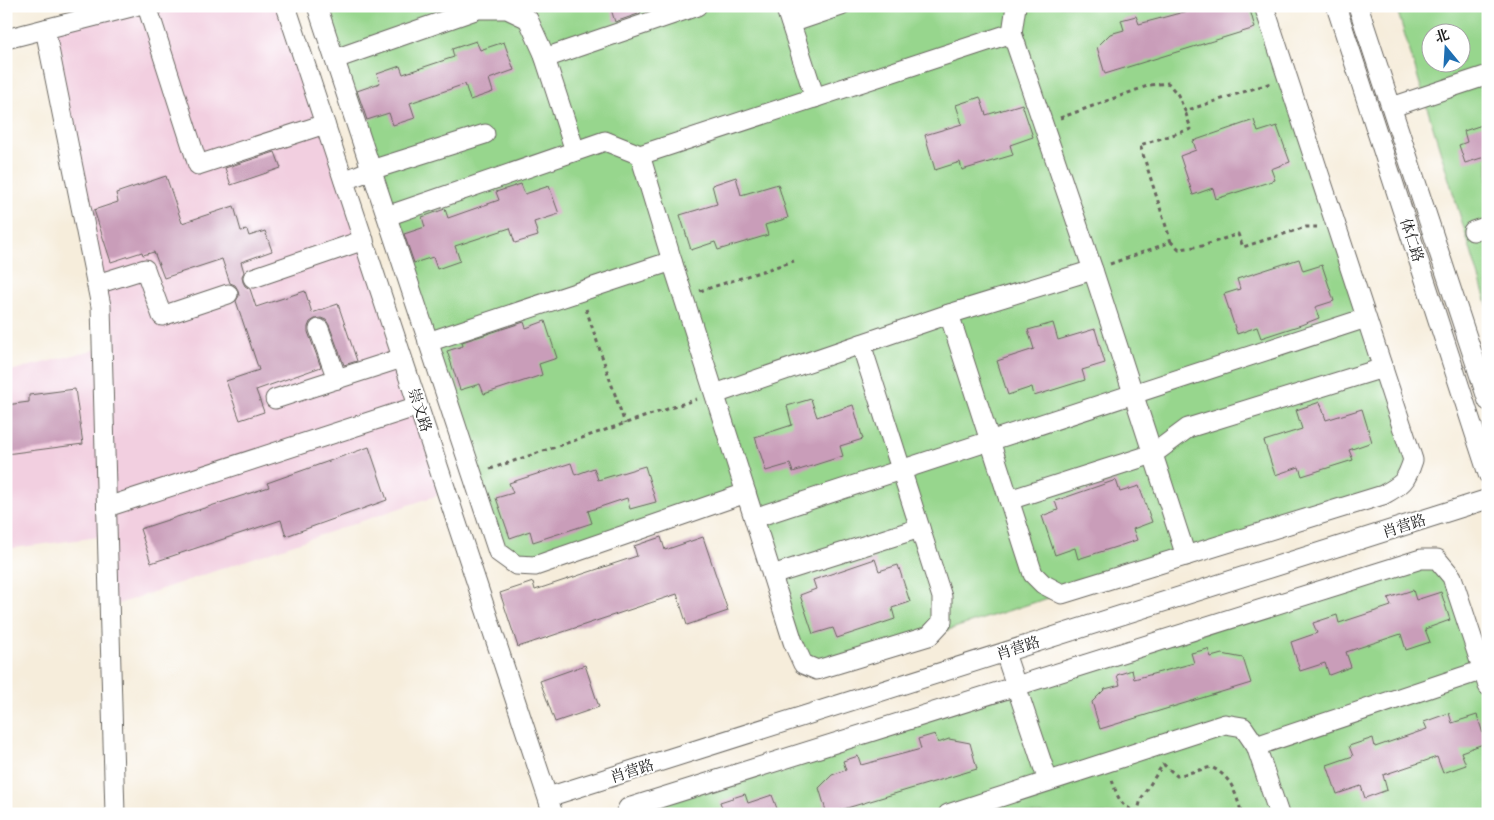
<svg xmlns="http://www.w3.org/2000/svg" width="1494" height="820" font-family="'IM FELL French Canon','Noto Serif SC',serif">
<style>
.built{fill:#f2cfe0}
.green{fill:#97d68d;stroke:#5a7954;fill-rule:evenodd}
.building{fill:#c99db9}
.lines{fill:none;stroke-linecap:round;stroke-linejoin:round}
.minor-casing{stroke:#68655f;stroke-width:21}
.path{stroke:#68655f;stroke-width:3;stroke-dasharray:4 4;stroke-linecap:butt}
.minor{stroke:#fff;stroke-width:19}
.labels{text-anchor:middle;stroke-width:4;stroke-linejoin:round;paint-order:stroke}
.street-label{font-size:15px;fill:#1c1c1c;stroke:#fff}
</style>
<rect width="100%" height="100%" fill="#fff"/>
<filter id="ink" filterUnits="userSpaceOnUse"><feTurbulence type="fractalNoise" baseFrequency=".02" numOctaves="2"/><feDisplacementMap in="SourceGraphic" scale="10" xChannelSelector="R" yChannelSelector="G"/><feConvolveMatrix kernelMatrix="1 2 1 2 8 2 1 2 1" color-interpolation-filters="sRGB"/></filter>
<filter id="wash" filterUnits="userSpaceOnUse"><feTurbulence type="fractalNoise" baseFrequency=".0096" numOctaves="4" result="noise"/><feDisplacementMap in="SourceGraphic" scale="20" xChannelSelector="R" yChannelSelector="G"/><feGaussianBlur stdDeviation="1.12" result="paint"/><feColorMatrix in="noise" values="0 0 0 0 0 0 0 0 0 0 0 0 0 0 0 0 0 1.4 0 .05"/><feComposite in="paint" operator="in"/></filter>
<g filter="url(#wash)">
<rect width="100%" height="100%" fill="#f6eddb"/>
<path class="built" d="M135,6H286L447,492L109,607L107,536L6,549V372L102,348L45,29Z"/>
<g class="green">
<path d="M317,6H1264L1413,460L1400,486L929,636L803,664L748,498L535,566L498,552Z"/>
<path d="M1396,6H1488V307ZM1432,32H1462V62H1432Z"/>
<path d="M1437,559L1488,686V814H625Z"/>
</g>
<g id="blocks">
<g class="building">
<path d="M610,6H639L641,13L615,22Z"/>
<path d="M1206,6H1249L1255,28L1105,74L1097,47L1110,34L1124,30L1121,20L1136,16L1139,24Z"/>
<path d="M476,41L480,50L504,42L514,70L489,79L493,92L470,100L465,84L410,103L415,118L393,125L389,113L367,120L357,91L380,83L377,74L400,66L403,74L454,57L452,49Z"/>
<path d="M980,97L986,115L1022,104L1033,137L1010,145L1013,155L962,170L960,162L935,170L925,135L962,124L956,105Z"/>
<path d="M1254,120L1258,132L1277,126L1290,162L1271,169L1275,180L1216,199L1213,188L1193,195L1180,156L1196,150L1193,141Z"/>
<path d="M1488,123V156L1465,163L1459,145L1467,142L1464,131Z"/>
<path d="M275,152L281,168L231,185L225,168Z"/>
<path d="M166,176L182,223L234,206L241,231L247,230L249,236L265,231L272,251L241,262L244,272L242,276L243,282L245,286L250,289L256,307L305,291L312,313L338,304L357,361L344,365L329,325L326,320L321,318L315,319L310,322L308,327V332L321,367L256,390L264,412L240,420L226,381L259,370L236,301L239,296L238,290L235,285L230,283L222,259L164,278L154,252L143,255L142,252L111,262L94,210L118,202L116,193Z"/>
<path d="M736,177L741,195L778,184L788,218L765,225L768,235L718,250L715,242L691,250L680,215L717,204L712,185Z"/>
<path d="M521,184L525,194L549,186L559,214L534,222L538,236L515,243L510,228L455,246L460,261L437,269L433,257L414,263L404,234L425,227L422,217L445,209L448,218L499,200L496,192Z"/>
<path d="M1299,259L1303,271L1322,265L1334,301L1315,307L1319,318L1301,325L1261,338L1257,327L1237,334L1224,294L1240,289L1237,279Z"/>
<path d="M545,321L557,358L539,364L542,375L484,394L480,384L460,390L447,351L463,346L462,342L524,322L526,328Z"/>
<path d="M1053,323L1058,340L1095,329L1105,363L1082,370L1085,380L1034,396L1032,387L1008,395L997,361L1034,349L1028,330Z"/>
<path d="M75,389L83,444L6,454V405L29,402V395Z"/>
<path d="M811,399L817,417L853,405L863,439L840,446L843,456L793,472L790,464L766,471L755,437L792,425L787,406Z"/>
<path d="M1320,402L1326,420L1362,409L1372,442L1349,450L1353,460L1302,476L1299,467L1275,475L1264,441L1302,429L1296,410Z"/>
<path d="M369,447L387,500L286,536L281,520L151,563L140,529L269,487L267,483Z"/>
<path d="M571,463L575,475L594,468L598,480L645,466L656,502L630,509L627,498L588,511L592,523L533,542L530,531L510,538L496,498L513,493L509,483Z"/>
<path d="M1116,480L1120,492L1139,486L1152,522L1133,529L1137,540L1119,546L1078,559L1075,548L1055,555L1042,516L1058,510L1055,501Z"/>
<path d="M661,537L665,550L703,537L728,611L687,625L677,594L518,647L500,593L533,582L535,590L637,556L634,546Z"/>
<path d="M875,559L879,571L898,565L910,602L892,608L895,619L877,625L837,638L833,628L813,634L800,595L816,589L813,580Z"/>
<path d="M1413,590L1416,600L1441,592L1450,620L1425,629L1430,642L1406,650L1401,634L1346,652L1351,667L1329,675L1325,663L1300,671L1291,642L1317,633L1313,623L1337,615L1339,623L1391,606L1388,598Z"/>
<path d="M1208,649L1211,657L1222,654L1243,658L1251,683L1100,729L1092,702L1105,689L1120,685L1117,675L1132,670L1134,679L1194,663L1191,653Z"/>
<path d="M585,665L599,707L555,722L540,681Z"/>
<path d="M1449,713L1452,723L1477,715L1486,743L1461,752L1466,765L1443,773L1437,757L1383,775L1387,790L1365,798L1361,786L1337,794L1327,765L1353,756L1349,746L1373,738L1375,747L1427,729L1424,722Z"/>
<path d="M935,734L938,743L949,739L970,743L977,769L827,814L819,788L832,775L846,770L843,761L858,756L861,765L921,749L918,739Z"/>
<path d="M745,794L748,803L772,795L779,814H724L720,802Z"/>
</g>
</g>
</g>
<g filter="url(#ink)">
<use href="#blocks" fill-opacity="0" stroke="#68655f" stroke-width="1"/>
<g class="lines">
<defs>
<g id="minor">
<path d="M147,6L198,165L325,124"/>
<path d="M286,6L553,814"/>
<path d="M317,6L498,552L516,565L535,566L746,493L793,642L803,664L817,670L929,636L942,622V597L861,344L949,314L1033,574L1043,584L1062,594L1383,495C1403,484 1406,482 1413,460L1264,6"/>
<path d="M785,6L815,98"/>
<path d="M1336,6L1488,474"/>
<path d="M1358,6L1488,401"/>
<path d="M791,23L841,6"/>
<path d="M45,29L101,306L115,814"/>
<path d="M6,39L135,6"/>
<path d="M545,58L697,6"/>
<path d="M335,59L478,9H507L528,19L543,52L575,151"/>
<path d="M1392,107L1488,75"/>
<path d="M640,155L672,261"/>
<path d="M344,181L371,170L485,134"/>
<path d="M387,216L605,141L640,155L1012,33L1016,6"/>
<path d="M1473,231L1488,226"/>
<path d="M1093,270L1186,556"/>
<path d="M253,278L364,240"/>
<path d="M97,284L145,269L162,316L228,294"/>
<path d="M949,314L1093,270L1012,33"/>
<path d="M319,329L337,379"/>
<path d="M428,342L672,261L746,493"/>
<path d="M715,394L861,344"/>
<path d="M275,399L402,358"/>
<path d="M1009,500L1153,454L1188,428L1383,368"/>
<path d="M107,507L418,406"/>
<path d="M754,518L1366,318"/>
<path d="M772,575L920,528"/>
<path d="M1005,653L1048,781"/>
<path d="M1256,746L1483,670"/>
<path d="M548,797L1488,499"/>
<path d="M625,814L628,808L1421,559H1437L1452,577L1488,686"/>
<path d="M948,814L1225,724L1243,727L1256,746L1279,814"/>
</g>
</defs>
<use href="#minor" class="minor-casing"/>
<g class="path">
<path d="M1060,118L1150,85L1168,83L1178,95L1185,111L1271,83"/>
<path d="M1171,242L1140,145L1191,129L1185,111"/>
<path d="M1110,264L1171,242L1179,249L1202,246L1238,234L1243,247L1306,227H1317"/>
<path d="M700,291L794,261"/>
<path d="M586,309L625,424"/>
<path d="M490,469L697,399"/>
<path d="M1163,764L1177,776L1211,767C1232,777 1235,792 1242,814"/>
<path d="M1112,780C1118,798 1119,804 1137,813"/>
<path d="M1137,814L1141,799L1163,764"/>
</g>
<use href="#minor" class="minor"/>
</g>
</g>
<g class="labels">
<g class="street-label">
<text transform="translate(1412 240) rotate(72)" y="5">体仁路</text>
<text transform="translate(420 410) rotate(72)" y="5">崇文路</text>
<text transform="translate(1404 526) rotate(-18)" y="5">肖营路</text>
<text transform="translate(1018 648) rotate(-18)" y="5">肖营路</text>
<text transform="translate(632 771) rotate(-18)" y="5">肖营路</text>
</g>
</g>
<rect width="1494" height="820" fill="none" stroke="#fff" stroke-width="25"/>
<g transform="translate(1446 48) rotate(342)"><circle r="24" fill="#ffffff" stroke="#a4a4a4"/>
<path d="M0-4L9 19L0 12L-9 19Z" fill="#1f6fb2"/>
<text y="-8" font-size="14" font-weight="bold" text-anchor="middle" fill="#1c1c1c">北</text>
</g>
</svg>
